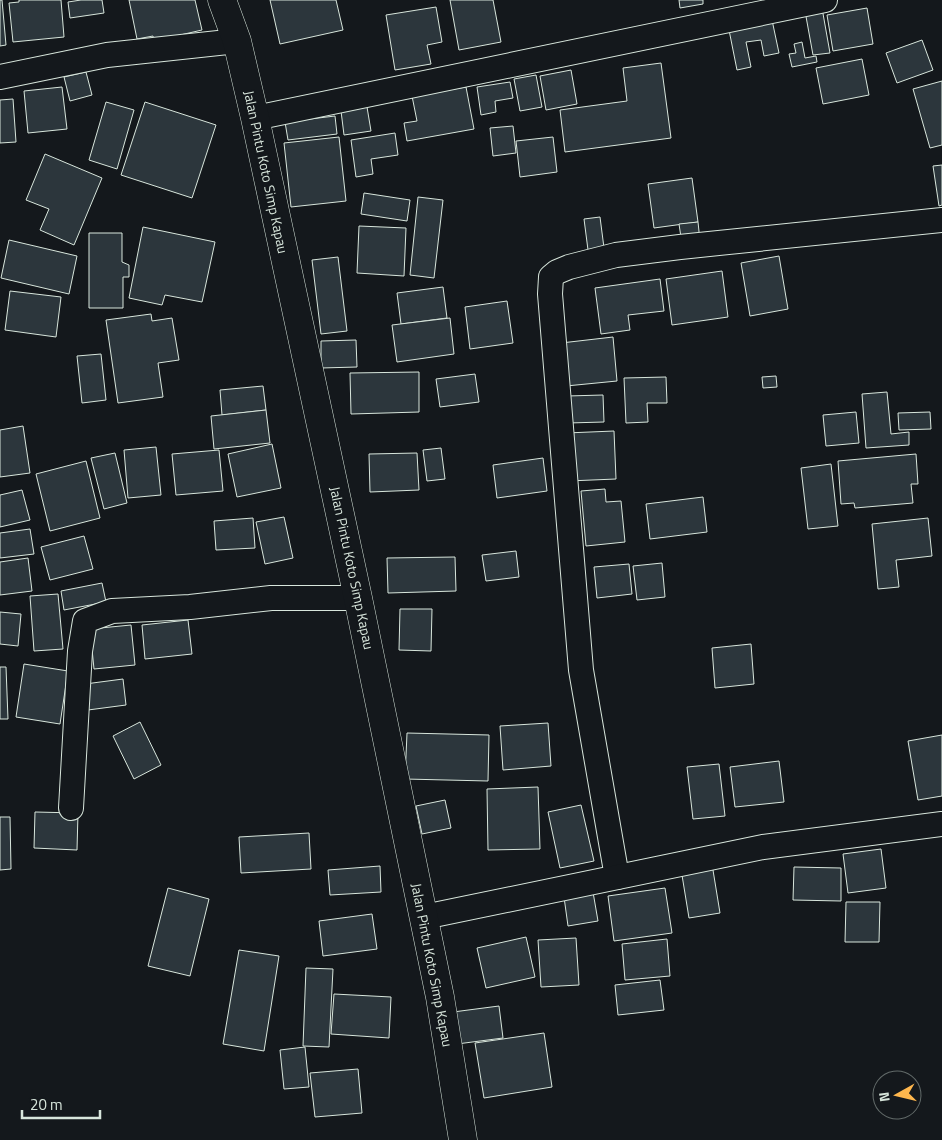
<svg xmlns="http://www.w3.org/2000/svg" width="942" height="1140" font-family="'Titillium Web',sans-serif">
<style>
.building{fill:#2c363c;stroke:#d8e6dc}
.lines{fill:none;stroke-linecap:round;stroke-linejoin:round}
.street-casing{stroke:#d8e6dc;stroke-width:26}
.secondary-casing{stroke:#d8e6dc;stroke-width:29}
.street{stroke:#14181c;stroke-width:24}
.secondary{stroke:#14181c;stroke-width:28}
.labels{text-anchor:middle;stroke-width:4;stroke-linejoin:round;paint-order:stroke}
.street-label{font-size:14px;fill:#d8e6dc;stroke:#14181c}
</style>
<rect width="100%" height="100%" fill="#14181c"/>
<g class="building">
<path d="M0,0H2L6,45L0,46Z"/>
<path d="M19,0H61L64,37L13,42L9,3L19,2Z"/>
<path d="M81,0H102L104,13L70,18L68,2Z"/>
<path d="M129,0H195L202,30L154,41L153,36L137,39Z"/>
<path d="M270,0H336L343,30L280,44Z"/>
<path d="M450,0H493L501,42L459,50Z"/>
<path d="M679,0H703V4L680,8Z"/>
<path d="M436,7L442,42L427,45L431,64L395,70L386,15Z"/>
<path d="M822,8L830,53L813,55L805,11Z"/>
<path d="M867,8L873,44L833,51L827,15Z"/>
<path d="M772,20L779,53L764,56L761,40L746,42L751,67L737,70L729,30Z"/>
<path d="M922,40L933,70L897,83L886,53Z"/>
<path d="M802,42L805,58L816,56L817,62L792,67L789,54L796,53L794,44Z"/>
<path d="M862,59L869,95L823,104L816,68Z"/>
<path d="M661,63L671,138L565,152L560,110L627,101L623,68Z"/>
<path d="M571,70L577,104L546,110L540,76Z"/>
<path d="M86,72L92,95L70,101L64,77Z"/>
<path d="M536,75L542,107L520,111L514,79Z"/>
<path d="M942,81V145L930,148L913,89Z"/>
<path d="M510,82L513,98L495,101L496,112L481,115L477,87Z"/>
<path d="M62,87L67,129L28,133L24,91Z"/>
<path d="M466,87L474,129L407,141L404,123L417,121L412,96Z"/>
<path d="M13,99L16,142L0,143V100Z"/>
<path d="M106,102L134,110L117,169L89,160Z"/>
<path d="M145,102L216,125L192,198L121,175Z"/>
<path d="M367,107L371,131L344,135L341,111Z"/>
<path d="M335,116L337,134L288,140L285,122Z"/>
<path d="M513,126L516,153L493,156L490,128Z"/>
<path d="M395,133L398,155L371,159L373,174L356,177L351,140Z"/>
<path d="M339,137L346,201L291,207L284,143Z"/>
<path d="M553,137L557,172L520,177L516,141Z"/>
<path d="M45,154L102,178L74,245L40,230L49,209L26,200Z"/>
<path d="M942,165V205L939,206L933,166Z"/>
<path d="M692,178L698,222L654,228L648,184Z"/>
<path d="M364,193L410,200L407,221L361,214Z"/>
<path d="M418,197L443,200L434,278L410,275Z"/>
<path d="M600,217L604,248L588,250L584,219Z"/>
<path d="M698,222L700,241L682,244L679,224Z"/>
<path d="M359,226L406,228L404,276L357,273Z"/>
<path d="M143,227L215,242L202,302L165,295L162,305L129,298Z"/>
<path d="M89,233H122V262L129,265V277H123V308H89Z"/>
<path d="M9,240L77,256L69,294L1,278Z"/>
<path d="M779,256L788,309L750,316L741,263Z"/>
<path d="M338,257L347,331L321,334L312,260Z"/>
<path d="M722,271L728,317L672,325L666,279Z"/>
<path d="M660,279L664,311L628,315L630,330L601,334L595,288Z"/>
<path d="M443,287L447,318L401,324L397,293Z"/>
<path d="M10,291L61,297L56,337L5,330Z"/>
<path d="M507,301L513,343L470,349L465,307Z"/>
<path d="M151,314L152,321L172,318L179,360L158,363L163,397L118,403L106,320Z"/>
<path d="M450,318L454,354L397,362L392,325Z"/>
<path d="M613,337L617,381L566,386L561,343Z"/>
<path d="M356,340L357,367L321,368V341Z"/>
<path d="M101,354L106,400L82,403L77,356Z"/>
<path d="M419,372V412L351,414L350,373Z"/>
<path d="M475,374L479,402L440,407L436,379Z"/>
<path d="M776,376L777,387L763,388L762,377Z"/>
<path d="M666,377L667,403H647L648,422L626,423L624,378Z"/>
<path d="M263,386L266,410L222,415L220,390Z"/>
<path d="M887,392L891,434L909,432V445L866,448L862,394Z"/>
<path d="M603,395L604,422L568,423L567,396Z"/>
<path d="M266,410L270,443L214,449L211,416Z"/>
<path d="M856,412L859,443L826,446L823,415Z"/>
<path d="M930,412L931,429L899,430L898,413Z"/>
<path d="M23,426L30,473L0,477V430Z"/>
<path d="M614,431L616,479L568,481L566,433Z"/>
<path d="M272,444L281,488L237,497L228,454Z"/>
<path d="M156,447L161,495L128,498L124,450Z"/>
<path d="M441,448L445,479L427,481L423,450Z"/>
<path d="M219,450L223,491L176,495L172,454Z"/>
<path d="M115,453L127,503L104,509L91,458Z"/>
<path d="M417,453L419,490L370,492L369,454Z"/>
<path d="M916,454L918,484H911L913,503L855,508L854,503L841,504L838,461Z"/>
<path d="M543,458L547,491L497,498L493,465Z"/>
<path d="M86,461L100,518L50,531L36,474Z"/>
<path d="M831,464L838,526L808,529L801,468Z"/>
<path d="M605,489L606,502L621,501L625,542L586,546L581,491Z"/>
<path d="M22,490L30,520L0,527V495Z"/>
<path d="M703,497L707,532L650,539L646,504Z"/>
<path d="M284,517L293,558L265,564L256,522Z"/>
<path d="M253,518L255,548L216,550L214,521Z"/>
<path d="M928,518L932,556L896,560L899,587L878,589L872,524Z"/>
<path d="M30,529L34,554L0,558V533Z"/>
<path d="M84,536L93,569L50,580L41,547Z"/>
<path d="M516,551L519,577L486,581L482,555Z"/>
<path d="M455,557L456,591L388,593L387,558Z"/>
<path d="M28,558L32,591L0,595V562Z"/>
<path d="M662,563L665,597L637,600L633,566Z"/>
<path d="M629,564L632,594L597,598L594,567Z"/>
<path d="M102,583L106,602L64,610L61,591Z"/>
<path d="M58,594L63,649L34,651L30,596Z"/>
<path d="M400,609H432L431,651L399,650Z"/>
<path d="M0,612L21,614L18,646L0,644Z"/>
<path d="M188,620L192,654L145,659L142,625Z"/>
<path d="M131,625L135,665L94,669L90,629Z"/>
<path d="M751,644L754,684L715,688L712,648Z"/>
<path d="M24,664L68,671L60,724L16,717Z"/>
<path d="M0,667H6L8,719H0Z"/>
<path d="M123,679L126,705L88,710L85,684Z"/>
<path d="M140,722L161,765L134,779L113,736Z"/>
<path d="M548,723L551,766L503,770L500,726Z"/>
<path d="M407,733L489,735L488,781L405,779Z"/>
<path d="M942,735V796L918,800L908,741Z"/>
<path d="M779,761L784,802L735,807L730,767Z"/>
<path d="M719,764L725,816L693,819L687,767Z"/>
<path d="M538,787L540,849L488,850L487,789Z"/>
<path d="M445,800L451,828L422,834L416,806Z"/>
<path d="M581,805L594,861L560,868L548,812Z"/>
<path d="M35,812L78,813L77,850L34,848Z"/>
<path d="M0,817H10L11,869L0,870Z"/>
<path d="M309,833L311,869L241,873L239,837Z"/>
<path d="M881,849L886,888L848,893L843,854Z"/>
<path d="M712,864L720,913L689,918L681,869Z"/>
<path d="M380,866L381,892L330,895L328,870Z"/>
<path d="M794,867L841,868V901L793,900Z"/>
<path d="M168,888L209,899L190,976L148,966Z"/>
<path d="M665,888L672,933L614,941L608,896Z"/>
<path d="M593,892L598,921L568,926L564,897Z"/>
<path d="M846,902H880L879,942H845Z"/>
<path d="M372,914L377,949L323,956L319,921Z"/>
<path d="M526,937L535,977L486,988L477,948Z"/>
<path d="M576,938L579,985L541,987L538,940Z"/>
<path d="M667,939L670,976L625,980L622,944Z"/>
<path d="M239,950L279,956L264,1051L223,1044Z"/>
<path d="M306,968L333,969L329,1047L303,1046Z"/>
<path d="M660,980L664,1010L618,1015L615,985Z"/>
<path d="M334,994L391,997L389,1038L331,1034Z"/>
<path d="M499,1006L503,1038L457,1044L453,1012Z"/>
<path d="M544,1033L552,1087L484,1098L475,1043Z"/>
<path d="M305,1047L309,1087L284,1089L280,1050Z"/>
<path d="M358,1069L362,1113L315,1117L310,1073Z"/>
</g>
<g class="lines">
<defs>
<g id="street">
<path d="M0,77L107,55L237,41"/>
<path d="M255,118L825,0"/>
<path d="M71,808L80,651L85,621L112,611L190,607L271,598H358"/>
<path d="M617,877L581,670L550,294L551,277L557,272L569,267L616,255L680,247L942,220"/>
<path d="M424,917L763,847L942,824"/>
</g>
<path id="secondary" d="M222,0L237,41L255,118L358,598L440,997L463,1140"/>
</defs>
<use href="#street" class="street-casing"/>
<use href="#secondary" class="secondary-casing"/>
<use href="#street" class="street"/>
<use href="#secondary" class="secondary"/>
</g>
<g class="labels">
<g class="street-label">
<text transform="translate(266 172) rotate(78)" y="5">Jalan Pintu Koto Simp Kapau</text>
<text transform="translate(352 568) rotate(78)" y="5">Jalan Pintu Koto Simp Kapau</text>
<text transform="translate(432 965) rotate(79)" y="5">Jalan Pintu Koto Simp Kapau</text>
</g>
</g>
<g transform="translate(897 1095) rotate(262)"><circle r="24" fill="#14181c" stroke="#626a69"/>
<path d="M0-4L9 19L0 12L-9 19Z" fill="#ffb74d"/>
<text y="-8" font-size="14" font-weight="bold" text-anchor="middle" fill="#d8e6dc">N</text>
</g>
<path d="M22 1110v8h78v-8" fill="none" stroke="#d8e6dc" stroke-width="2.5"/>
<text x="30" y="1110" font-size="15" fill="#d8e6dc" stroke="#14181c" stroke-width="4" paint-order="stroke">20 m</text>
</svg>
